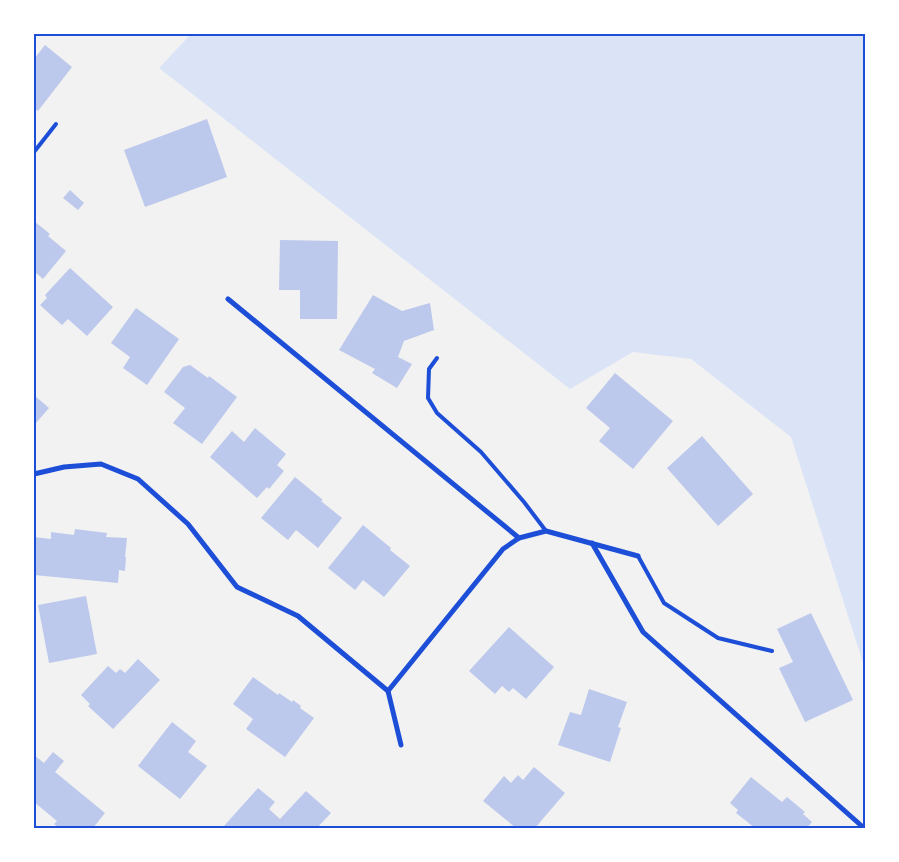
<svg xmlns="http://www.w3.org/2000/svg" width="899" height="862" font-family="'Crimson Pro',serif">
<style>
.green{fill:#dbe4f7}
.building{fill:#bdc9ec}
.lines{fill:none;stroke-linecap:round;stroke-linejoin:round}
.service{stroke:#1d4ed8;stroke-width:4}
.minor{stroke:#1d4ed8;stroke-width:5}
.neatline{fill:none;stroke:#1d4ed8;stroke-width:2}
</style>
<rect width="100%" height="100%" fill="#f2f2f2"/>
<path class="green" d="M191,34H865V669L791,437L691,359L633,352L570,389L159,68Z"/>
<g class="building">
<path d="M45,45L72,67L38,111L36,110L34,112V59Z"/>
<path d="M207,119L227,177L145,207L124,150Z"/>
<path d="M70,190L84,203L78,210L63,198Z"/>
<path d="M34,221L50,234L48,236L66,251L43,279L34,271Z"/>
<path d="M280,240L338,241L337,319H300V290H279Z"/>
<path d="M70,268L113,307L87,336L68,319L62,325L40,305L47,298L45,295Z"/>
<path d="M373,295L402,311L430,303L434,330L404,341L398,357L412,364L397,388L372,373L375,369L339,350Z"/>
<path d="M136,308L179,339L147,385L123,368L130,357L111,343Z"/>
<path d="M190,365L208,378L209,376L237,397L202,444L173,423L185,408L164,392L183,367Z"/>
<path d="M615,373L673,421L633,469L599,441L610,428L586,408Z"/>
<path d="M34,395L49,408L36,423L34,421Z"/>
<path d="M255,428L286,454L277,465L284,471L269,489L267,487L257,498L210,457L232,431L244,442Z"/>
<path d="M702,436L753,494L718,526L667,468Z"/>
<path d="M295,477L323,500L321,501L342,518L318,548L296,530L288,540L261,518Z"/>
<path d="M363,525L391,548L390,550L410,566L384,597L363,580L355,590L328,568Z"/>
<path d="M75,529L107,533L106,537L127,538L125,557H126L125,571L119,570L118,583L34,575V537L51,539V532L74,535Z"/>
<path d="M86,596L97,654L49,663L38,605Z"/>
<path d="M811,613L853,700L805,722L779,668L793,662L777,629Z"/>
<path d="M509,627L554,667L526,699L513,688L509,692L502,686L495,694L469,671Z"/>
<path d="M138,659L160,680L113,729L88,706L90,704L81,695L108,666L116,673L120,669L125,673Z"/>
<path d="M253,677L278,695L279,693L292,702L293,700L301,706L300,708L314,718L285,757L246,729L253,719L233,704Z"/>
<path d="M589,689L627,702L618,727L621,728L610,762L558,745L570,712L581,715Z"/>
<path d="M172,722L196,741L188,752L207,766L180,799L138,766Z"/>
<path d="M53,752L64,761L55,772L105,813L93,828H59L54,824L57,821L34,802V755L44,763Z"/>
<path d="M534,767L565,793L535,828H516L483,801L504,776L511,783L518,775L523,780Z"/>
<path d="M751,777L782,802L787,797L805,812L803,814L812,822L807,828H755L736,813L738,810L730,803Z"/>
<path d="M258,788L275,802L269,809L280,819L306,791L331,813L317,828H226L224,826Z"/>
</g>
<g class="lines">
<g class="service">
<path d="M34,152L56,124"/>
<path d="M437,358L429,369L428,398L437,413L481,452L524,502L546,531"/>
<path d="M638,556L664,603L718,638L772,651"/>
</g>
<g class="minor">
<path d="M228,299L519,538"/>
<path d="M34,474L64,467L101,464L138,479L188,524L237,587L298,616L388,691L401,745"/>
<path d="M592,543L643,632L864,828"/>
<path d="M388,691L503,549L519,538L546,531L638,556"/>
</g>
</g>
<rect width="899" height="862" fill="none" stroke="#ffffff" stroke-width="70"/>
<rect x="35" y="35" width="829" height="792" class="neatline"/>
</svg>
